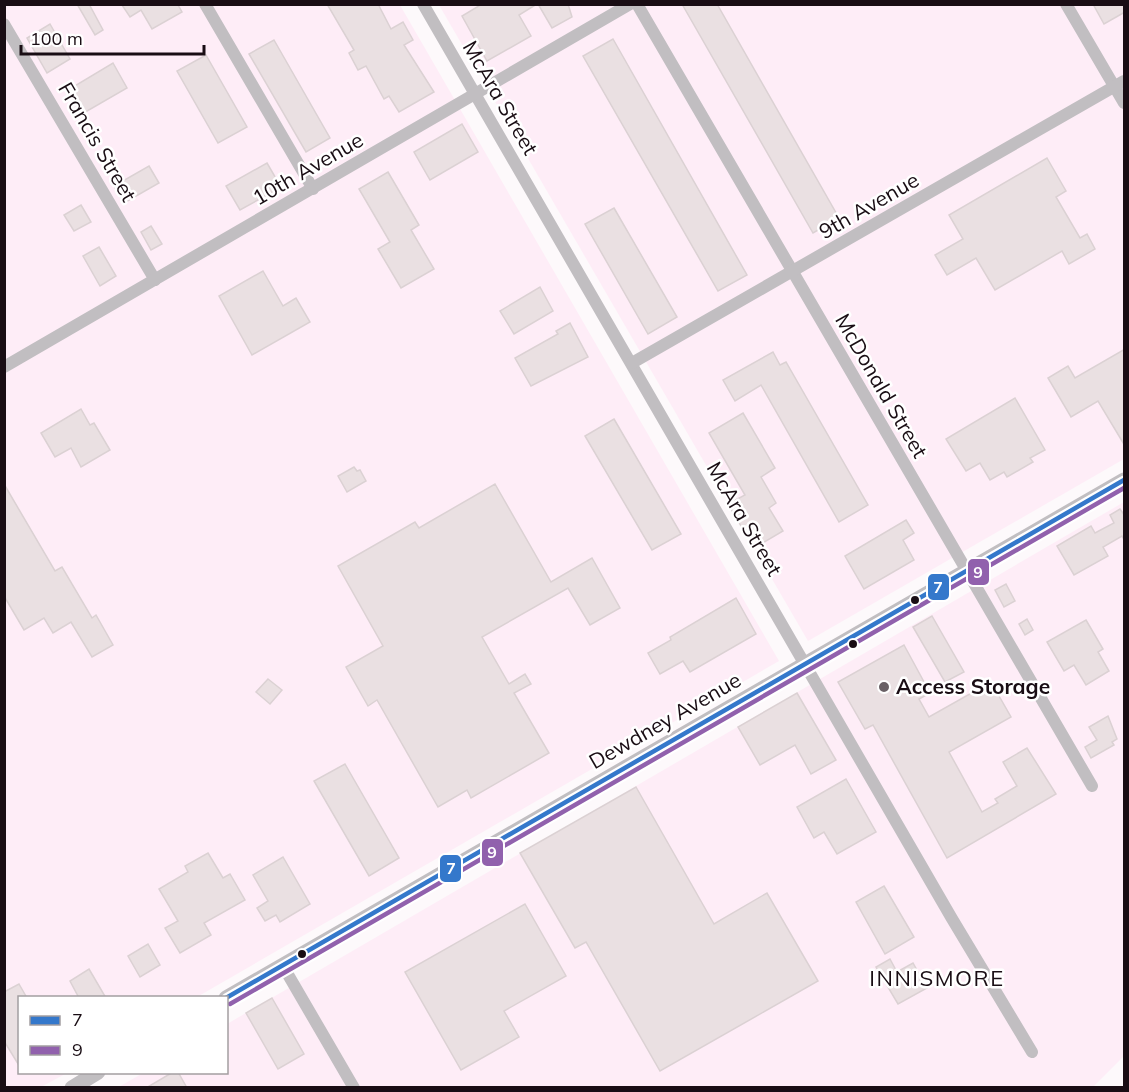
<svg xmlns="http://www.w3.org/2000/svg" width="1129" height="1092" font-family="Mulish,sans-serif">
<style>
.built{fill:#feedf7}
.building{fill:#eae0e2;stroke:#dbd1d3;stroke-width:1.5}
.lines{fill:none;stroke-linecap:round;stroke-linejoin:round}
.minor{stroke:#c1bec1;stroke-width:12}
.tertiary{stroke:#c1bec1;stroke-width:15}
.bus-1-casing{stroke:#fff;stroke-width:9}
.bus-2-casing{stroke:#fff;stroke-width:9}
.bus-1{stroke:#3478cb;stroke-width:4.5}
.bus-2{stroke:#9161ad;stroke-width:4.5}
.bus-dot{fill:#190d14;stroke:#fff;stroke-width:2}
.poi-dot{fill:#696065;stroke:#fff;stroke-width:2}
.labels{text-anchor:middle;stroke-width:5;stroke-linejoin:round;paint-order:stroke}
.street-label{font-size:21px;fill:#190d14;stroke:#fff}
.poi-label{font-size:21px;font-weight:bold;fill:#190d14;stroke:#fff;text-anchor:start}
.neighbourhood-label{font-size:22px;letter-spacing:1.5px;fill:#190d14;stroke:#fff}
.line-badge{stroke:#fff;stroke-width:2}
.badge-label{font-size:16px;text-anchor:middle;font-weight:bold;fill:#fff}
</style>
<rect width="100%" height="100%" fill="#fdf9fb"/>
<g class="built">
<path d="M5,5H400L779,661L197,997L20,998V1072L67,1073L41,1087L5,1088Z"/>
<path d="M439,5H1124V459L808,641Z"/>
<path d="M1124,502V1056L1093,1087L117,1088L143,1073L226,1072L227,1024Z"/>
</g>
<g class="building">
<path d="M77,4H89L103,30L95,35Z"/>
<path d="M327,4H378L391,29L403,22L413,40L404,45L434,92L399,112L389,96L384,99L366,66L358,70L349,53L354,50Z"/>
<path d="M482,4H537L519,15L531,36L487,61L462,16Z"/>
<path d="M538,4H568L572,17L552,28Z"/>
<path d="M682,4H717L839,218L813,233Z"/>
<path d="M1093,4H1125V12L1104,24Z"/>
<path d="M122,5H178L182,12L152,29L141,10L130,17Z"/>
<path d="M50,24L70,59L47,73L27,38Z"/>
<path d="M613,39L747,275L718,291L583,56Z"/>
<path d="M274,40L330,138L306,152L249,54Z"/>
<path d="M206,55L247,127L218,143L177,71Z"/>
<path d="M113,63L127,88L82,114L68,90Z"/>
<path d="M462,124L478,152L430,180L414,152Z"/>
<path d="M1047,158L1066,191L1056,197L1080,238L1087,234L1095,249L1069,264L1062,251L995,290L976,258L947,275L935,255L963,239L949,215Z"/>
<path d="M267,163L281,187L240,210L226,186Z"/>
<path d="M149,166L159,183L124,203L114,186Z"/>
<path d="M388,172L419,225L411,230L434,269L401,288L378,249L390,242L359,189Z"/>
<path d="M81,205L91,222L74,231L64,215Z"/>
<path d="M614,208L677,317L648,334L585,224Z"/>
<path d="M151,226L162,244L151,250L141,232Z"/>
<path d="M99,247L116,276L100,286L83,256Z"/>
<path d="M263,271L283,306L296,298L310,322L252,355L219,296Z"/>
<path d="M540,287L553,311L514,334L500,311Z"/>
<path d="M570,323L588,357L531,386L515,358L558,334L556,331Z"/>
<path d="M1125,349V446L1098,401L1071,417L1048,378L1068,366L1075,378Z"/>
<path d="M773,352L780,365L786,362L868,505L839,522L761,385L735,401L723,380Z"/>
<path d="M1015,398L1045,450L1030,458L1033,462L1007,477L1004,472L990,480L980,463L966,471L946,439Z"/>
<path d="M81,409L90,425L94,423L110,450L81,467L71,448L55,457L41,433Z"/>
<path d="M743,413L775,468L761,477L776,503L769,508L783,531L754,548L728,504L745,495L709,433Z"/>
<path d="M614,419L681,534L652,550L585,436Z"/>
<path d="M354,467L357,471L360,470L366,481L347,492L338,476Z"/>
<path d="M4,484L55,571L62,567L92,618L96,615L113,645L92,657L71,622L53,633L44,618L24,630L4,596Z"/>
<path d="M495,484L551,582L592,558L620,608L590,625L568,588L482,637L509,684L525,674L531,684L514,693L549,753L471,798L467,790L438,807L377,700L368,706L346,667L383,646L338,566L415,522L419,528Z"/>
<path d="M1120,509L1125,516V541L1122,536L1103,547L1108,556L1074,575L1057,546L1091,526L1095,533L1114,523L1110,515Z"/>
<path d="M906,520L914,533L903,540L914,560L864,589L845,556Z"/>
<path d="M1006,584L1015,601L1004,607L995,590Z"/>
<path d="M736,598L756,634L690,672L683,661L660,674L648,653L671,640L670,637Z"/>
<path d="M932,616L964,672L945,682L913,627Z"/>
<path d="M1027,619L1033,630L1025,635L1019,624Z"/>
<path d="M1086,620L1103,649L1098,652L1109,671L1086,685L1074,665L1064,671L1047,642Z"/>
<path d="M904,645L930,693L919,699L929,717L991,682L1011,717L949,752L982,812L998,803L995,799L1017,786L1003,762L1027,748L1056,794L947,858L873,725L865,729L838,682Z"/>
<path d="M268,679L282,690L270,704L256,692Z"/>
<path d="M797,693L836,760L811,774L795,745L760,765L738,727Z"/>
<path d="M1108,716L1117,739L1112,742L1114,745L1091,758L1085,747L1097,740L1089,727Z"/>
<path d="M345,764L399,858L369,876L314,781Z"/>
<path d="M846,779L876,832L837,854L824,832L814,838L797,807Z"/>
<path d="M636,787L714,924L767,893L818,981L660,1071L586,942L575,948L520,853Z"/>
<path d="M208,853L223,878L230,874L245,900L204,923L211,935L180,953L165,928L178,921L159,889L188,872L185,866Z"/>
<path d="M283,857L310,904L280,922L276,915L265,921L257,908L268,901L253,875Z"/>
<path d="M884,886L914,937L885,954L856,902Z"/>
<path d="M525,904L566,976L504,1011L519,1037L461,1070L405,972Z"/>
<path d="M148,944L160,965L140,977L128,956Z"/>
<path d="M890,959L897,972L913,963L927,988L898,1004L876,967Z"/>
<path d="M89,969L106,998H79L70,981Z"/>
<path d="M19,984L27,998H20V1067L4,1041V992Z"/>
<path d="M272,998L304,1054L278,1069L246,1013Z"/>
<path d="M173,1072H178L187,1088H146Z"/>
</g>
<g class="lines">
<g class="minor">
<path d="M205,4L313,189"/>
<path d="M423,4L951,917L1032,1052"/>
<path d="M637,4L1092,786"/>
<path d="M1066,4L1124,103"/>
<path d="M4,24L155,280"/>
<path d="M632,363L1124,81"/>
<path d="M4,367L630,4"/>
<path d="M283,966L354,1088"/>
</g>
<g class="tertiary">
<path d="M226,998L1124,480"/>
<path d="M72,1088L98,1072"/>
</g>
<defs>
<path id="bus-1" d="M226,998L1124,480"/>
<path id="bus-2" d="M230,1004L1124,488"/>
</defs>
<use href="#bus-1" class="bus-1-casing"/>
<use href="#bus-2" class="bus-2-casing"/>
<use href="#bus-1" class="bus-1"/>
<use href="#bus-2" class="bus-2"/>
</g>
<g class="bus-dot">
<circle cx="915" cy="600" r="5"/>
<circle cx="853" cy="644" r="5"/>
<circle cx="302" cy="954" r="5"/>
</g>
<circle class="poi-dot" cx="884" cy="687" r="6"/>
<g class="labels">
<g class="street-label">
<text transform="translate(500 98) rotate(60)" y="7">McAra Street</text>
<text transform="translate(97 142) rotate(60)" y="7">Francis Street</text>
<text transform="translate(308 169) rotate(-30)" y="7">10th Avenue</text>
<text transform="translate(869 206) rotate(-30)" y="7">9th Avenue</text>
<text transform="translate(881 386) rotate(60)" y="7">McDonald Street</text>
<text transform="translate(744 519) rotate(60)" y="7">McAra Street</text>
<text transform="translate(665 721) rotate(-30)" y="7">Dewdney Avenue</text>
</g>
<g class="poi-label">
<text x="896" y="694">Access Storage</text>
</g>
<g class="neighbourhood-label">
<text x="937" y="986">INNISMORE</text>
</g>
</g>
<g class="line-badge">
<rect x="967" y="558" width="23" height="28" rx="6" fill="#9161ad"/>
<rect x="927" y="573" width="23" height="28" rx="6" fill="#3478cb"/>
<rect x="481" y="838" width="23" height="29" rx="6" fill="#9161ad"/>
<rect x="439" y="854" width="23" height="29" rx="6" fill="#3478cb"/>
</g>
<g class="badge-label">
<text x="978" y="578">9</text>
<text x="938" y="593">7</text>
<text x="492" y="858">9</text>
<text x="451" y="874">7</text>
</g>
<rect width="1129" height="1092" fill="none" stroke="#190d14" stroke-width="12"/>
<rect x="18" y="996" width="210" height="78" fill="#ffffff" stroke="#a39ea1" stroke-width="1.5"/>
<rect x="30" y="1016" width="30" height="9" fill="#3478cb" stroke="#a39ea1" stroke-width="1.5"/>
<text x="72" y="1026" font-size="18" fill="#190d14">7</text>
<rect x="30" y="1046" width="30" height="9" fill="#9161ad" stroke="#a39ea1" stroke-width="1.5"/>
<text x="72" y="1056" font-size="18" fill="#190d14">9</text>
<path d="M21 45v9h183v-9" fill="none" stroke="#190d14" stroke-width="3"/>
<text x="30" y="45" font-size="18" fill="#190d14" stroke="#ffffff" stroke-width="4.5" paint-order="stroke">100 m</text>
</svg>
